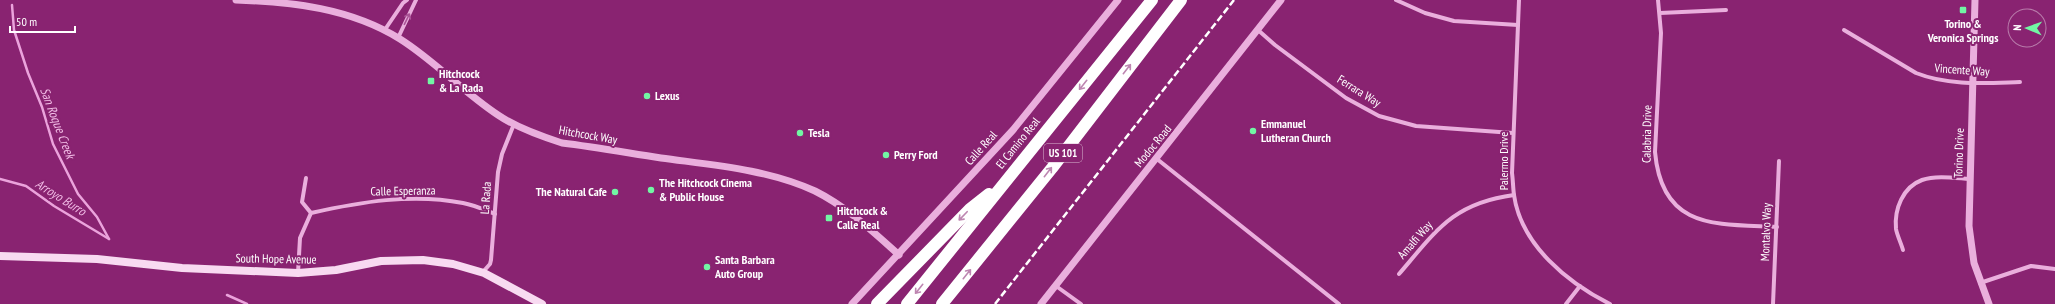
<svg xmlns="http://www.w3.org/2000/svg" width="2055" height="304" font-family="'PT Sans Narrow',sans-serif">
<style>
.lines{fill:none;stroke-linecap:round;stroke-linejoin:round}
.stream{stroke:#eba3dc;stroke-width:2.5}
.minor{stroke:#eaafdd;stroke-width:4}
.tertiary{stroke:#eaafdd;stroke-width:7}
.secondary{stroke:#f8daf1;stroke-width:8}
.motorway{stroke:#fff;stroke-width:12}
.rail{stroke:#fff;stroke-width:2.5;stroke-dasharray:7 3;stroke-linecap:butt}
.oneway{stroke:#ab5497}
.oneway2{stroke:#be86b1}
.poi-dot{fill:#72f6a4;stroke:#892371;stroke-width:1.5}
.labels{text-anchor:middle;stroke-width:4;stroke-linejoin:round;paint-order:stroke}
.shield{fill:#892371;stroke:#dcbdd4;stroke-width:1}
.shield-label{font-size:11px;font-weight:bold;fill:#fff}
.poi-label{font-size:12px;font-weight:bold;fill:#fff;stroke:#892371;text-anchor:start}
.street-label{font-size:12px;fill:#fff;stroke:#892371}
.water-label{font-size:13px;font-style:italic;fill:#f1bbe5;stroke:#892371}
</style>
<rect width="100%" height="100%" fill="#892371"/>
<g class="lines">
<g class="stream">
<path d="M12,5L14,30L28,73L42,107L53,144L78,194L97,217L109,239"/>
<path d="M0,179L26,186L54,206L109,239"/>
<path d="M227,295L247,304"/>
</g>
<g class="minor">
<path d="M1396,0L1425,13L1454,21L1518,25"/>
<path d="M1519,0L1512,173C1513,180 1513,188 1514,195C1521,245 1568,283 1610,304"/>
<path d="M1658,0L1661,33L1655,152C1662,230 1716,224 1777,227"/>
<path d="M1660,13L1726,10"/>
<path d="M1258,30L1275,45L1346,98L1379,116L1416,126L1513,133"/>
<path d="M1844,30L1916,73C1949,86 1985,83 2020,82"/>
<path d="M384,31L403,3L407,0"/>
<path d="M398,38L416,0"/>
<path d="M1157,159L1339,304"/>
<path d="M306,178L302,202L311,213"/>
<path d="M1903,250C1901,243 1897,235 1896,229C1894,209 1903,187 1922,180C1936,175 1955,178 1969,179"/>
<path d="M298,273L300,238L311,213C360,202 412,193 463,203C474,205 485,210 495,214"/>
<path d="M482,273L490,264L491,260L498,172L502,154L514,124"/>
<path d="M1399,274C1436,231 1453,203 1514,195"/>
<path d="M1980,283L2031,266L2055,269"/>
<path d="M1056,286L1081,304"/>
<path d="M1566,304L1580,286"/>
<path d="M1773,304L1779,161"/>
</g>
<g class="tertiary">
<path d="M236,0C293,2 350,8 400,39C435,61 463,92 498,115C517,128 540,136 562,143C595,147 628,153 661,158C712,165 767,169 815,191C847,207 872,231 899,255"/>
<path d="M1975,0L1969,226L1974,263L1989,304"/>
<path d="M852,304L1013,130L1118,0"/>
<path d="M1041,304L1281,0"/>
</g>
<path class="secondary" d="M0,256L97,259L182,268L298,273L336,270L381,261L423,260L453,264L484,273L542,304"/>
<g class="motorway">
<path d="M877,304L970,209L989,194"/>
<path d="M907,304L1152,0"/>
<path d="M942,304L1052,168L1181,0"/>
</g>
<path class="rail" d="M995,304L1234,0"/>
</g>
<defs><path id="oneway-shaft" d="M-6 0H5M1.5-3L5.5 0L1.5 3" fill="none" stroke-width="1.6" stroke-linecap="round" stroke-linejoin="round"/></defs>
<use class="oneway" href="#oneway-shaft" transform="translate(407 19) rotate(-64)"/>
<g class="oneway2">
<use href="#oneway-shaft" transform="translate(1127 69) rotate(-52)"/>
<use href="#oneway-shaft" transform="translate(1083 85) rotate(129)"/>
<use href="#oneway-shaft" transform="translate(1048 172) rotate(-52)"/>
<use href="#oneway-shaft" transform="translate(963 216) rotate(134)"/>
<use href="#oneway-shaft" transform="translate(967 274) rotate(-51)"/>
<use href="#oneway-shaft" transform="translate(919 289) rotate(129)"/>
</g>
<g class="poi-dot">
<rect x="1959" y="6" width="8" height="8" rx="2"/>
<rect x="427" y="77" width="8" height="8" rx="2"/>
<circle cx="647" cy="96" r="4"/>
<circle cx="1253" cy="131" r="4"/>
<circle cx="800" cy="133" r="4"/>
<circle cx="886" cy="155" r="4"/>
<circle cx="651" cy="190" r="4"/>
<circle cx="615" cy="192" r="4"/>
<rect x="825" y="214" width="8" height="8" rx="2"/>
<circle cx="707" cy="267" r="4"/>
</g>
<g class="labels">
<rect class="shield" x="1044" y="144" width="38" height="18" rx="3"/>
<g class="shield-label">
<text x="1063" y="157">US 101</text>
</g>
<g class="poi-label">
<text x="1963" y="28" text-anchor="middle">Torino &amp;<tspan x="1963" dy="14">Veronica Springs</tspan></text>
<text x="439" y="78">Hitchcock<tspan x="439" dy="14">&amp; La Rada</tspan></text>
<text x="655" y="100">Lexus</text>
<text x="1261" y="128">Emmanuel<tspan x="1261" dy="14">Lutheran Church</tspan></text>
<text x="808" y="137">Tesla</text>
<text x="894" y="159">Perry Ford</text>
<text x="659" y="187">The Hitchcock Cinema<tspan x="659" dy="14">&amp; Public House</tspan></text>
<text x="607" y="196" text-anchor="end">The Natural Cafe</text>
<text x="837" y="215">Hitchcock &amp;<tspan x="837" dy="14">Calle Real</tspan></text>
<text x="715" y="264">Santa Barbara<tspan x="715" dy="14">Auto Group</tspan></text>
</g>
<g class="street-label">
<text transform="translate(1962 70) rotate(4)" y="4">Vincente Way</text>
<text transform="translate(1359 91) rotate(32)" y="4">Ferrara Way</text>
<text transform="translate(1647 134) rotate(-89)" y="4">Calabria Drive</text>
<text transform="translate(588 135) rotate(10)" y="4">Hitchcock Way</text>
<text transform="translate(1018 143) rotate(-51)" y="4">El Camino Real</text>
<text transform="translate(1153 146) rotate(-51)" y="4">Modoc Road</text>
<text transform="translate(981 148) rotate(-48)" y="4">Calle Real</text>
<text transform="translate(1959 153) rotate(-88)" y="4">Torino Drive</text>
<text transform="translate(1504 161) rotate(-90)" y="4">Palermo Drive</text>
<text transform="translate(403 191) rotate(-1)" y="4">Calle Esperanza</text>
<text transform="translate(486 198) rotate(-86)" y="4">La Rada</text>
<text transform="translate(1766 232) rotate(-88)" y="4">Montalvo Way</text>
<text transform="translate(1415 240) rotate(-49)" y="4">Amalfi Way</text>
<text transform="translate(276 259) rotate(1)" y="4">South Hope Avenue</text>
</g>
<g class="water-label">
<text transform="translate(58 123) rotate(69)" y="5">San Roque Creek</text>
<text transform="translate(61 197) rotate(32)" y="5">Arroyo Burro</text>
</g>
</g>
<g transform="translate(2027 28) rotate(272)"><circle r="19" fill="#892371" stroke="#b87baa"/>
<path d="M0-3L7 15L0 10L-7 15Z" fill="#72f6a4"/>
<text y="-6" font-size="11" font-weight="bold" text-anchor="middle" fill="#ffffff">N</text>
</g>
<path d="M10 26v6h65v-6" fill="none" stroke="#ffffff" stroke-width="2"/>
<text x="16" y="26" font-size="12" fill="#ffffff" stroke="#892371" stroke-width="3" paint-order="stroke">50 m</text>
</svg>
